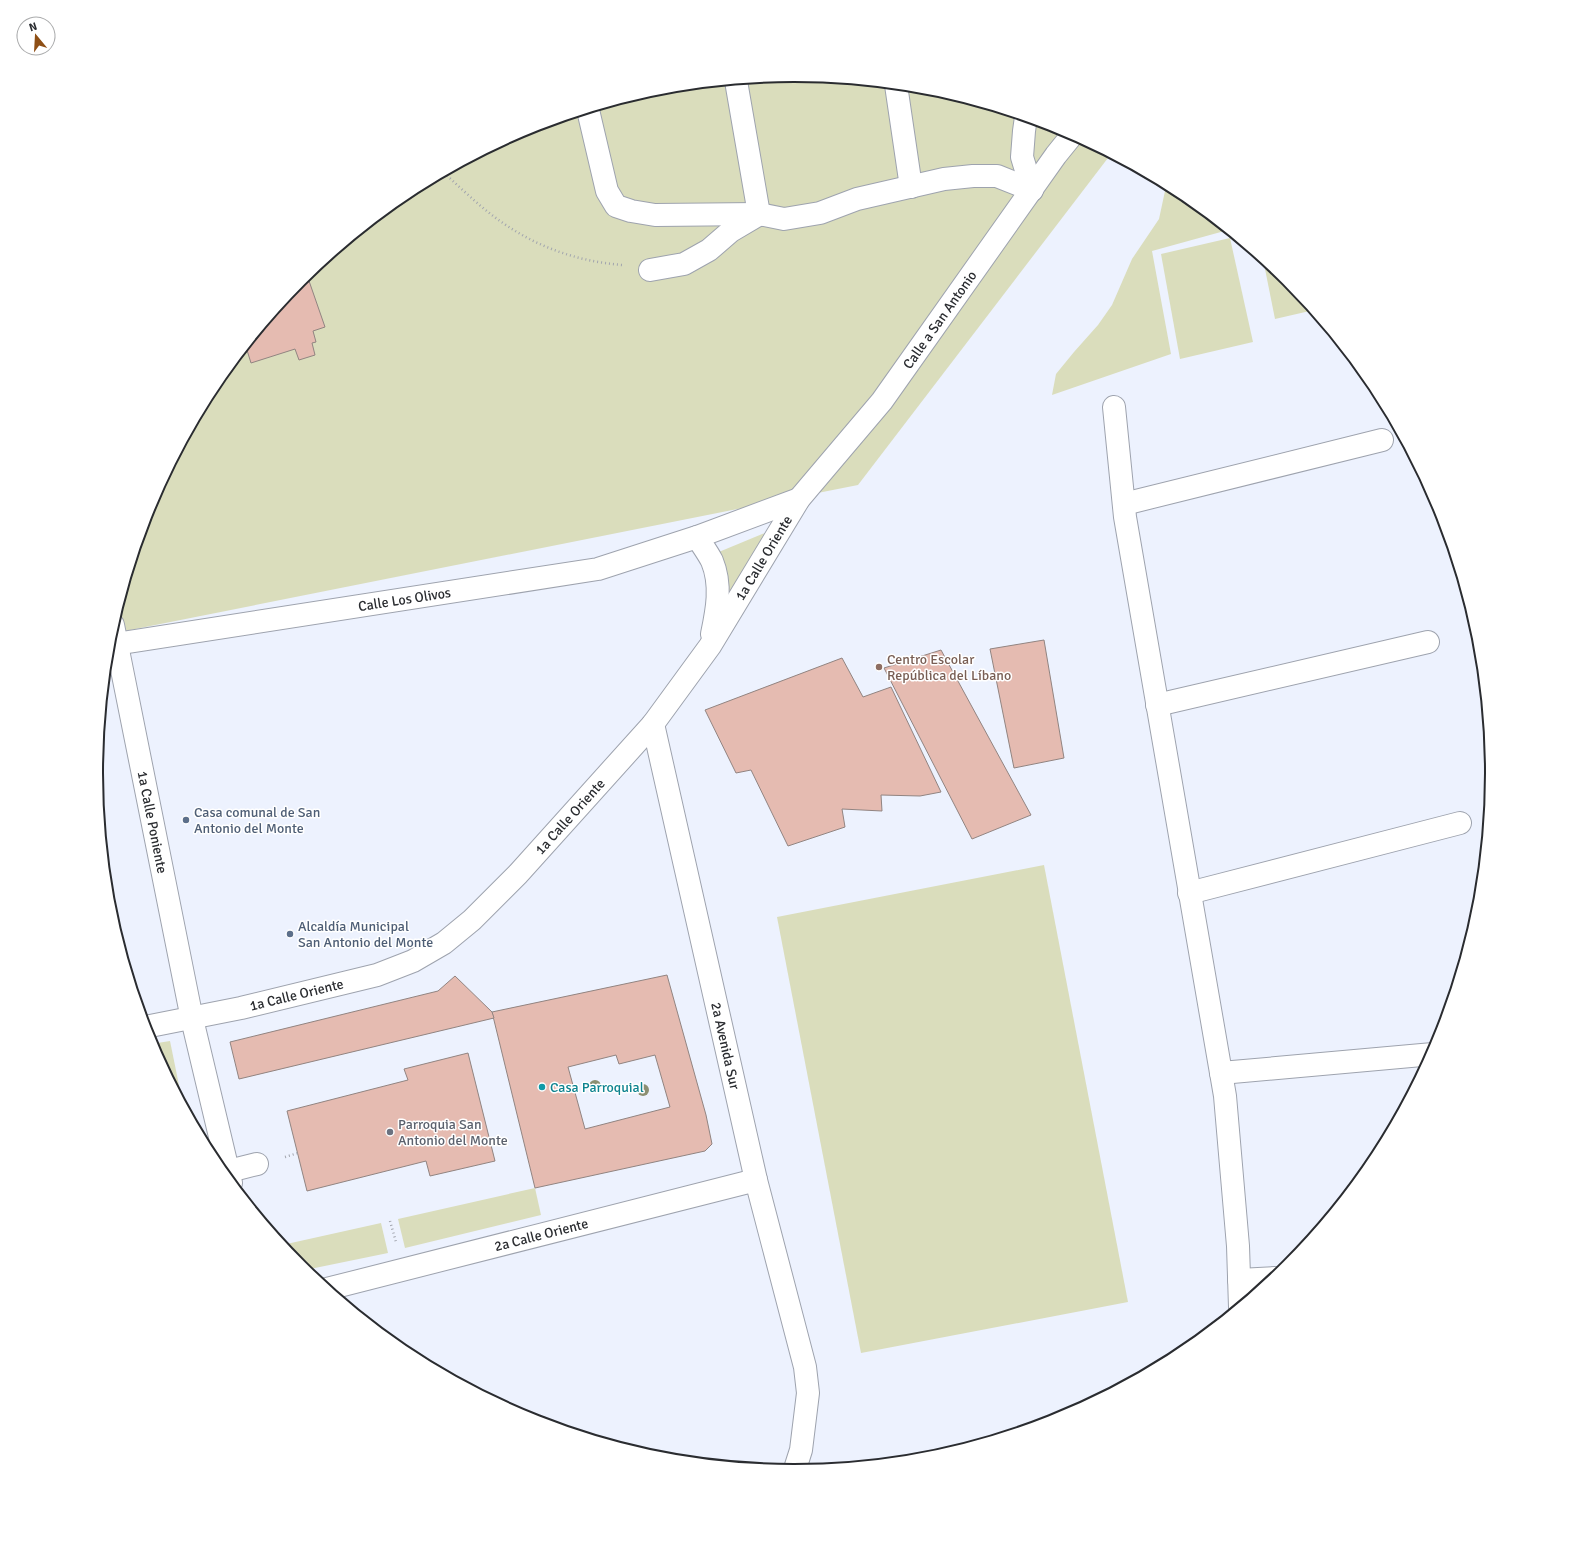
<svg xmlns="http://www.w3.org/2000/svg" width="1589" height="1547" font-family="Signika,sans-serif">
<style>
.green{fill:#daddbc}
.building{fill:#e5bbb1;stroke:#918481;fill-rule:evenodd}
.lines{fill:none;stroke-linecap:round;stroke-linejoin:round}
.minor-casing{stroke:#9ea3ae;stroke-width:24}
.path{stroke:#a2a5ae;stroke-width:2.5;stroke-dasharray:1 3;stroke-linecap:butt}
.minor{stroke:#fff;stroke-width:22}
.tree{fill:#8c8f72}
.education-dot{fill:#8d6e63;stroke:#fff;stroke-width:1.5}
.service-dot{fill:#5c6f8a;stroke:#fff;stroke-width:1.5}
.culture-dot{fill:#0f9aa8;stroke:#fff;stroke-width:1.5}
.worship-dot{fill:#6b7280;stroke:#fff;stroke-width:1.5}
.labels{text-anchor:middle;stroke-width:3;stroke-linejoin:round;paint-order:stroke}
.street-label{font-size:14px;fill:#2a2c30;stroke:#fff}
.education-label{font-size:14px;fill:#785e54;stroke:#fff;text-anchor:start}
.service-label{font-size:14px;fill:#4e5e75;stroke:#fff;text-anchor:start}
.culture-label{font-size:14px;fill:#0d838f;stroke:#fff;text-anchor:start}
.worship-label{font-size:14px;fill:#5b616d;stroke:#fff;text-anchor:start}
.rim{fill:none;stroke:#2a2c30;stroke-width:2}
</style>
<rect width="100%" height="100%" fill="#edf2fe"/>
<g class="green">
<path d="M795,75L931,88L1062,128L1111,154L858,485L110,634L149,506L214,385L301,279L407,193L527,128L658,88Z"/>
<path d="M1168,185L1183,193L1228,230L1152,251L1171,354L1052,395L1056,374L1074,352L1098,325L1112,305L1132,259L1159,219L1165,191Z"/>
<path d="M1230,238L1253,342L1180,359L1161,254Z"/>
<path d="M1263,259L1289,280L1314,310L1275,319Z"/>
<path d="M777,528L733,589L727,592L714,554Z"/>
<path d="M1044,865L1128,1302L861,1353L777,917Z"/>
<path d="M170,1041L183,1105L151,1044Z"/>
<path d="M535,1188L541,1215L405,1248L398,1219Z"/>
<path d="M381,1223L388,1253L310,1269H303L282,1245Z"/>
</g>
<g class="building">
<path d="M308,278L325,327L313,331L316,342L312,343L315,355L299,360L295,349L251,363L246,347L299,281Z"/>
<path d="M1044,640L1064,758L1014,768L990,649Z"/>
<path d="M941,650L1031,815L972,839L884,668Z"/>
<path d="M842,658L863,697L891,687L941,792L920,796L881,795L882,811L842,809L845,827L788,846L751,770L736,773L705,710Z"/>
<path d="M667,975L706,1115L712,1144L705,1151L535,1188L492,1012ZM616,1055L619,1064L655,1055L670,1107L585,1129L568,1067Z"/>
<path d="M455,976L492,1012L494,1018L239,1079L230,1042L438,991Z"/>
<path d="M468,1053L495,1161L430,1176L426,1161L307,1191L287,1111L408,1080L404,1069Z"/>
</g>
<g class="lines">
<defs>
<g id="minor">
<path d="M736,81L759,214"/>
<path d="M896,85L911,187"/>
<path d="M588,110L607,191L616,206L631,211L655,215L759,214L784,219L820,213L857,199L944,179L973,176H997L1032,190"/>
<path d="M1026,117L1024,131L1022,157L1032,190"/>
<path d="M650,270L684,264L709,250L731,231L758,215"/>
<path d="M1114,407L1125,517L1225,1096L1238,1246L1240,1307"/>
<path d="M1124,504L1382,440"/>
<path d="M697,537C702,545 708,553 712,561C722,585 717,610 712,634"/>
<path id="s1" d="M113,625L192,1019L231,1183"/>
<path id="s2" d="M109,645L598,569L697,537L799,499"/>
<path d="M1157,705L1428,642"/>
<path id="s3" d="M653,724L756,1180L805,1367L808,1393L801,1450L794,1472"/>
<path d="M1189,893L1460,823"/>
<path id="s4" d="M145,1027L241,1008L377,975L413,961L444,943L472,920L518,874L653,724L710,646L799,499L882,401L1056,155L1073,134"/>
<path d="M1221,1073L1433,1054"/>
<path d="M229,1171L257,1164"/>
<path d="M1239,1280L1275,1278"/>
<path id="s5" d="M327,1289L756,1180"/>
</g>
</defs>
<use href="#minor" class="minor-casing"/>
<g class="path">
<path d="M444,173C462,189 480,207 500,221C537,247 576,261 622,265"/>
<path d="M285,1157L298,1153"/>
<path d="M390,1221L396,1242"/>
</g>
<use href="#minor" class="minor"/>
</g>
<g class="tree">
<circle cx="595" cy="1086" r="6"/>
<circle cx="643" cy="1090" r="6"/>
</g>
<circle class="education-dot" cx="879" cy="667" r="4"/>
<g class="service-dot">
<circle cx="186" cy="820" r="4"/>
<circle cx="290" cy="934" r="4"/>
</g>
<circle class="culture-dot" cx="542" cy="1087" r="4"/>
<circle class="worship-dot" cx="390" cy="1132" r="4"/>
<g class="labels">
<g class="street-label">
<text dy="5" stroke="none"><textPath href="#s4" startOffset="1112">Calle a San Antonio</textPath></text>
<text dy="5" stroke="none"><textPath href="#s4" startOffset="815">1a Calle Oriente</textPath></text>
<text dy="5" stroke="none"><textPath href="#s2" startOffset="299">Calle Los Olivos</textPath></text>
<text dy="5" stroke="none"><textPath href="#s4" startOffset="491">1a Calle Oriente</textPath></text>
<text dy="5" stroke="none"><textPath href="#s1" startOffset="201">1a Calle Poniente</textPath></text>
<text dy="5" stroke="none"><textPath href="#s4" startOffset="155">1a Calle Oriente</textPath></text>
<text dy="5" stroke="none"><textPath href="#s3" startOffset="330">2a Avenida Sur</textPath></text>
<text dy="5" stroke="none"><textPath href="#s5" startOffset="221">2a Calle Oriente</textPath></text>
</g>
<g class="education-label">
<text x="887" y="664">Centro Escolar<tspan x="887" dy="16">República del Líbano</tspan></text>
</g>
<g class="service-label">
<text x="194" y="817">Casa comunal de San<tspan x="194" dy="16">Antonio del Monte</tspan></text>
<text x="298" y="931">Alcaldía Municipal<tspan x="298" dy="16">San Antonio del Monte</tspan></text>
</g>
<g class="culture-label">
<text x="550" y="1092">Casa Parroquial</text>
</g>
<g class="worship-label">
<text x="398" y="1129">Parroquia San<tspan x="398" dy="16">Antonio del Monte</tspan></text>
</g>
</g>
<path d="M0 0H1589V1547H0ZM103 773a691 691 0 1 1 1382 0a691 691 0 1 1-1382 0Z" fill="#fff" fill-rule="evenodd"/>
<path class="rim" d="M103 773a691 691 0 1 1 1382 0a691 691 0 1 1-1382 0Z"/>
<g transform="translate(36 36) rotate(342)"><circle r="19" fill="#ffffff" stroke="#aaabac"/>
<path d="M0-3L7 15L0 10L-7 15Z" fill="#8e4f15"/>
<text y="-6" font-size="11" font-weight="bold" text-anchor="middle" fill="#2a2c30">N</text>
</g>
</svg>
